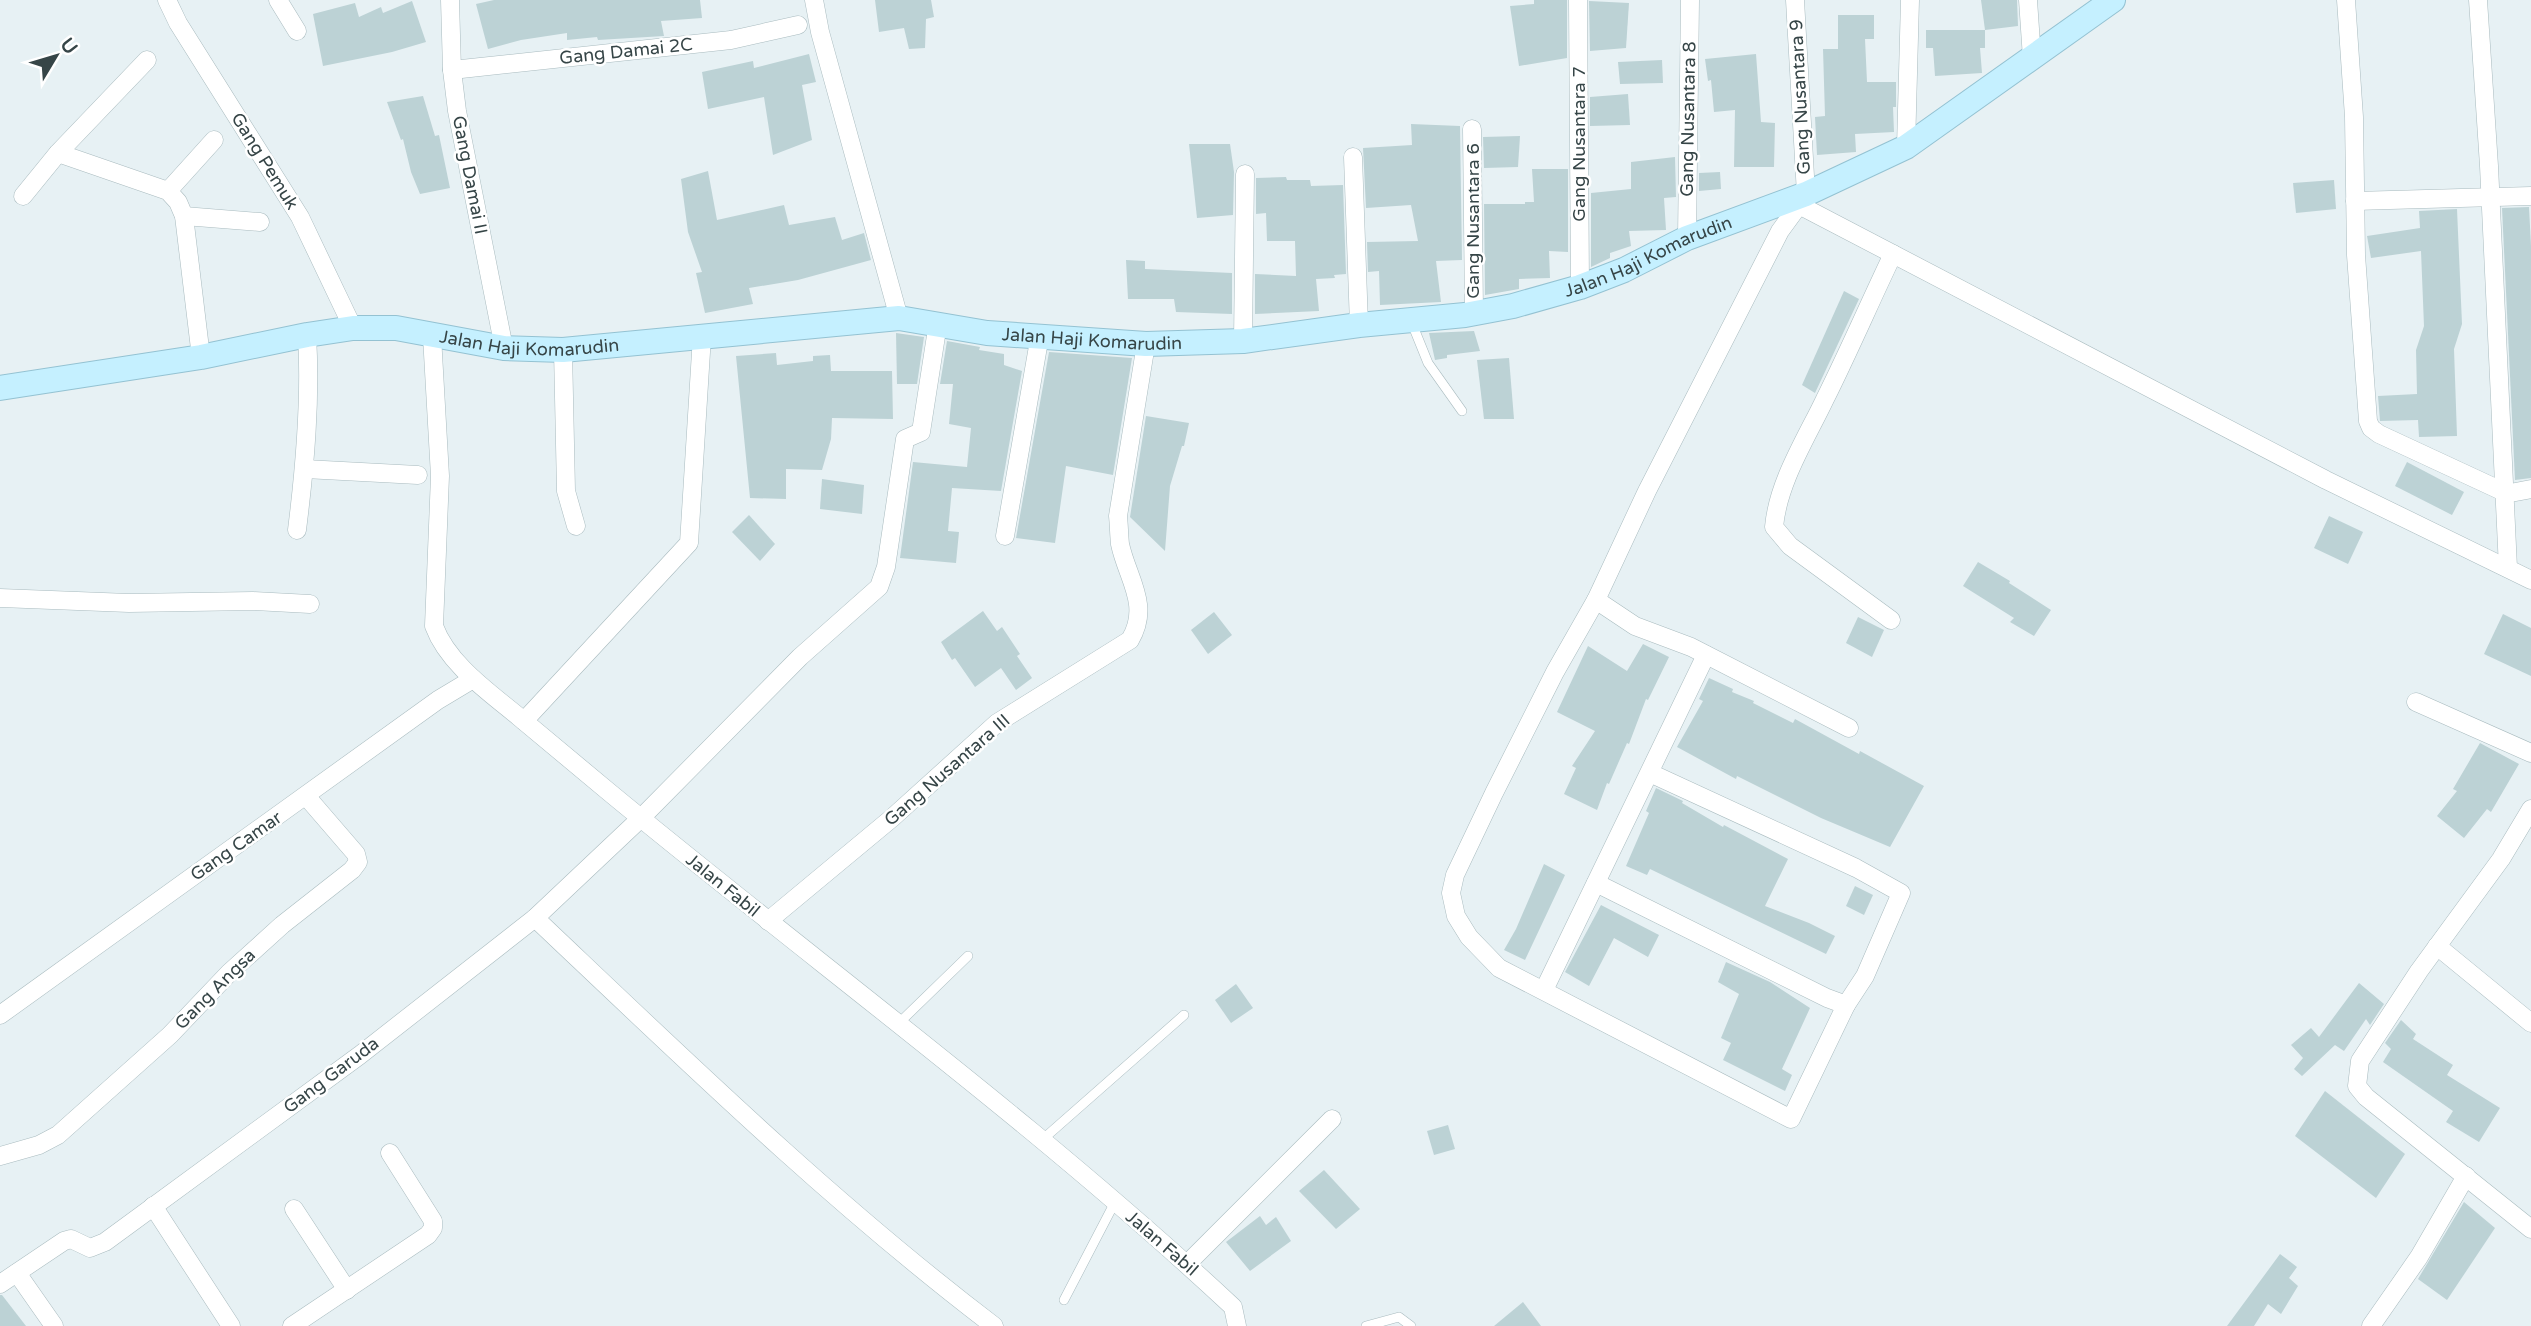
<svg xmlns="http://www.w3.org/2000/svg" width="2531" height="1326" font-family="'Varela Round',sans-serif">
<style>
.building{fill:#bcd2d5}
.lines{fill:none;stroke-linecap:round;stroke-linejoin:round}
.lane-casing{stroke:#a9bbbf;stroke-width:10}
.street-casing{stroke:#a9bbbf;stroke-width:19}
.secondary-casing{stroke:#94c2d2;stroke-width:26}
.lane{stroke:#fff;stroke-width:9}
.street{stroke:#fff;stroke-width:18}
.secondary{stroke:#c5f0ff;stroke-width:24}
.labels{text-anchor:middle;stroke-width:5;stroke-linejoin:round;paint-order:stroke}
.street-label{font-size:18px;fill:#364547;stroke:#fff}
</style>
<rect width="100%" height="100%" fill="#e7f1f4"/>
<g class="building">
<path d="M494,0H700L702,18L661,21L664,36L598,40L597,37L567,40V33L521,40L488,49L476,4Z"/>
<path d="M875,0H931L934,17L926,19L925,48L909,49L904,28L879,32Z"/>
<path d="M1534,0H1567V58L1519,66L1510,6L1534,4Z"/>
<path d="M1981,0H2017L2018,26L1985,30Z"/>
<path d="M412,1L426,42L392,52L323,66L313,14L355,3L359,17L381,7L383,13Z"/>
<path d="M1589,1L1629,3L1626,48L1590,51Z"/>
<path d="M1838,15H1874V39H1865L1867,82H1896V107H1893L1894,132L1855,134L1856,152L1817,155L1815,117L1825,116L1823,49H1838Z"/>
<path d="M1926,30H1985V48H1980L1982,73L1935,76L1933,48H1926Z"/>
<path d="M809,54L816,82L802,85L812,140L773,155L764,97L708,109L702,72L753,61L754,68Z"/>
<path d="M1756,54L1761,122L1775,123L1774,167H1734L1735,110L1714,112L1711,80L1708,81L1705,59Z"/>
<path d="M1662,60L1663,83L1620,84L1618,62Z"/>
<path d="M1628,94L1630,125L1590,126V97Z"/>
<path d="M423,96L435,136L439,135L450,188L420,194L411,172L403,139L401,140L387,102Z"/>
<path d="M1411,124L1460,126L1462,260L1436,261L1441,302L1380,305L1379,271L1368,272L1367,242L1418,241L1411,205L1366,208L1363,148L1412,145Z"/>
<path d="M1520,136L1518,167L1484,168L1483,137Z"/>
<path d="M1189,144H1230L1234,172L1233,215L1197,218Z"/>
<path d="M1675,157L1676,197L1664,198L1666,230L1629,231L1631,246L1610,253V258L1591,267V193L1631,189V162Z"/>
<path d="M1532,169H1568V252L1549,251L1550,278L1519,279V289L1485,295L1484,204H1525V202H1534Z"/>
<path d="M708,171L717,220L784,205L789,225L835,217L842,240L864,233L871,260L798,280L749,288L753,304L705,313L696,273L702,272L688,232L681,179Z"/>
<path d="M1720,172L1721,189L1699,191V173Z"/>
<path d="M1286,177L1287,180H1310L1311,186L1343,185L1346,274L1334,275L1335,278L1316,279L1319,311L1255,314V274L1296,276L1295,241H1267L1266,213L1256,214V178Z"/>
<path d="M2334,180L2336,209L2296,213L2293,183Z"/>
<path d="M2529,207L2531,246V478L2515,480L2502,208Z"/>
<path d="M2457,209L2462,324L2454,349L2457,436L2419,437L2418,420L2380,421L2378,396L2417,394L2416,350L2424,326L2421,251L2371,258L2367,236L2420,228L2419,211Z"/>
<path d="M1126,260L1145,261V269L1232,273V314L1176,312L1174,299H1128Z"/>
<path d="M1844,291L1859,299L1815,393L1802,385Z"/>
<path d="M1474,331L1480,351L1447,355V358L1435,360L1429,333Z"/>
<path d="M896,333L924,337L917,384H897Z"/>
<path d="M947,341L980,347L979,350L1004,354V365L1022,371L1001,491L952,488L948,531L959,532L956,563L900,558L913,462L967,467L971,428L949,424L953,384H940Z"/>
<path d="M1049,352L1132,358L1113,475L1066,466L1055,543L1016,538Z"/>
<path d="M776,353L777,365L813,361V356L830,355L831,371H892L893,419L832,418L831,439L822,470L786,469V499L750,498L736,356Z"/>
<path d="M1509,358L1514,419H1484L1477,360Z"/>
<path d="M1146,416L1189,423L1184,446H1182L1170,486L1165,551L1130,517Z"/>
<path d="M2407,462L2464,492L2452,515L2395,486Z"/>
<path d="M822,479L864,485L862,514L820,509Z"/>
<path d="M749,515L775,544L760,561L732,532Z"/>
<path d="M2329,516L2363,532L2348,564L2314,548Z"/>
<path d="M1978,562L2010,581L2009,583L2051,610L2034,636L2010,622L2014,618L1963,586Z"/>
<path d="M983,611L997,631L1002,627L1020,654L1017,656L1032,678L1016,690L1001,668L975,687L955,658L952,660L941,642Z"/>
<path d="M1214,612L1232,635L1208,654L1191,630Z"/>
<path d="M2503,614L2531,628V676L2484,654Z"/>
<path d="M1858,617L1884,630L1872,657L1846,643Z"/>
<path d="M1643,644L1669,657L1648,700L1646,699L1629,744L1627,743L1609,784L1607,783L1597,810L1564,794L1576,768L1572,766L1595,731L1557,712L1588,646L1627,671Z"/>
<path d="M1709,678L1733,689L1732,692L1754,701L1753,703L1793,723L1795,719L1859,754L1860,751L1924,786L1890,847L1821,818L1737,776L1736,779L1677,747L1703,701L1699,699Z"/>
<path d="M2480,743L2519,764L2491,812L2487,809L2464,838L2437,816L2457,791L2453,789Z"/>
<path d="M1656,788L1683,801L1682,803L1723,827L1724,825L1788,859L1765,906L1809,923L1835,936L1826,954L1650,869L1647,875L1626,866L1649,813L1646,811Z"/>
<path d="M1544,864L1565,875L1525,960L1504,950L1516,929Z"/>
<path d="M1855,886L1873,895L1864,915L1846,906Z"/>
<path d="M1601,905L1659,935L1648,957L1614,938L1589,986L1565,972Z"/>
<path d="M1726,962L1770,982L1810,1008L1782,1069L1792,1075L1785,1091L1723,1060L1731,1043L1721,1038L1739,994L1718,982Z"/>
<path d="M2359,983L2384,1004L2370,1025L2366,1019L2344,1051L2335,1045L2302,1076L2294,1069L2303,1058L2291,1045L2311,1028L2319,1037Z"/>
<path d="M1236,984L1253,1008L1231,1023L1215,1000Z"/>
<path d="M2401,1020L2416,1034L2413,1039L2453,1065L2447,1075L2500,1108L2479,1142L2446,1122L2453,1111L2383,1062L2391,1049L2385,1043Z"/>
<path d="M2325,1091L2405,1154L2376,1198L2295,1136Z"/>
<path d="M1448,1125L1455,1149L1434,1155L1427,1131Z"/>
<path d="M1324,1170L1360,1209L1336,1229L1299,1191Z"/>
<path d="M2464,1202L2495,1228L2447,1300L2418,1279Z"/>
<path d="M1260,1216L1266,1225L1276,1217L1291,1241L1250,1271L1226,1242Z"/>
<path d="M2280,1254L2297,1267L2289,1278L2298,1286L2281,1314L2268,1304L2254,1326H2227Z"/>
<path d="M0,1295H2L26,1326H0Z"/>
<path d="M1523,1302L1541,1326H1494Z"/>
</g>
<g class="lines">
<defs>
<g id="lane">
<path d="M1411,321L1428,363L1462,411"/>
<path d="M898,1024L968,956"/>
<path d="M1042,1140L1184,1015"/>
<path d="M1064,1300L1115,1202"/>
<path d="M1366,1326L1399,1317L1411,1326"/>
</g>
<g id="street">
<path d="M167,0L178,23L300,217L353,328"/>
<path d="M278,0L297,31"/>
<path d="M450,0L452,70L457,111L504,348"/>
<path d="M814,0L820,32L899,318"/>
<path d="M1578,0L1580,287"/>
<path d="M1795,0L1806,194L1799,205L2326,480L2531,580"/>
<path d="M2028,0L2032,58"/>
<path d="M2346,0L2354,117L2356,255L2368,421L2371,428L2379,434L2504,492"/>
<path d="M2478,0L2489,166L2508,568"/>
<path d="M452,70L731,40L798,25"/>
<path d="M1472,129L1474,313"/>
<path d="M1906,147L1910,0"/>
<path d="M58,153L168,191L178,202L184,216L201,357"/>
<path d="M1353,157L1359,325"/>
<path d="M168,191L214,140"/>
<path d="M23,196L58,153L147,60"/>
<path d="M2355,201L2531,196"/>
<path d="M1799,205L1780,231L1647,491L1596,600L1555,672L1494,793L1455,875L1451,893L1456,916L1469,937L1499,968L1791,1119L1846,1005"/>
<path d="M184,216L260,222"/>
<path d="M1687,238L1690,0"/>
<path d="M432,336L440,476L434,626C448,664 489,692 519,717C549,742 579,767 609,792C817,964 1036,1123 1233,1307L1237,1326"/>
<path d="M1243,341L1245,174"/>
<path d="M563,350L566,491L576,526"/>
<path d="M305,469L418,475"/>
<path d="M2505,494L2531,489"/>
<path d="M297,530C305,466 311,400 307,335"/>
<path d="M1005,536L1040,335"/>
<path d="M0,598L129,603L253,601L310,604"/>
<path d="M1596,600L1635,626L1691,647L1849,728"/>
<path d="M1891,620L1790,546L1774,527C1778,482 1806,439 1825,399C1849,351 1870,302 1893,254"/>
<path d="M2416,702L2531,753"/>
<path d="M524,721L689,543L702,336"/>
<path d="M2531,809L2501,859L2419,971L2360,1061L2357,1086L2366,1097L2531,1229"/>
<path d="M1596,883L1827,998L1846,1005L1865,976L1901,893L1856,868L1650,773"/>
<path d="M535,918C684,1059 831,1202 994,1326"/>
<path d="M768,921L892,818L997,723L1130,640C1151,605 1127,578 1120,544C1119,535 1119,525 1118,516L1146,344"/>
<path d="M2437,946L2531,1023"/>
<path d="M1544,990L1706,655"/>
<path d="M0,1015L438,700L473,679"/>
<path d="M0,1156L39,1145L58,1135L170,1035L229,973L282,925L352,870L358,862L356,854L306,796"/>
<path d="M153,1206L231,1326"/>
<path d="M294,1209L347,1290"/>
<path d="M1187,1264L1332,1119"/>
<path d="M17,1273L54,1326"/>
<path d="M0,1284L64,1241L71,1239L90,1248L105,1242L360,1055L535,918L641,818L800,657L879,587L886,567L905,439L921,432L938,323"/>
<path d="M292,1326L428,1235L433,1228V1221L390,1153"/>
<path d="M2371,1326L2419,1257L2466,1176"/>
</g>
<g id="secondary">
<path id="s1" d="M0,388L201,357L307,335L353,328H396L504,348L563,350L899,318L987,333L1146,344L1243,341L1359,325L1465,315L1513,306L1580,287L1624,270L1687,238L1806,194L1906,147L2113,0"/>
</g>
</defs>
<use href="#lane" class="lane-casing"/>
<use href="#street" class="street-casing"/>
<use href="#secondary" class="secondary-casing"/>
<use href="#lane" class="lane"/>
<use href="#street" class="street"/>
<use href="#secondary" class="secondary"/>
</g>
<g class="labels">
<g class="street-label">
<text transform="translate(626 51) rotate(-6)" y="6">Gang Damai 2C</text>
<text transform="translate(1800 97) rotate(-93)" y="6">Gang Nusantara 9</text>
<text transform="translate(1688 119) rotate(-89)" y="6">Gang Nusantara 8</text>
<text transform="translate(1579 144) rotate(-90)" y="6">Gang Nusantara 7</text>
<text transform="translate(265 161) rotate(58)" y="6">Gang Pemuk</text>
<text transform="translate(470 175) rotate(79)" y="6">Gang Damai II</text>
<text transform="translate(1473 221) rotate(-90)" y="6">Gang Nusantara 6</text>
<text dy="6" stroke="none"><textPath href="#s1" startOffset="1670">Jalan Haji Komarudin</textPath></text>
<text dy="6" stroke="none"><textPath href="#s1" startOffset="1102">Jalan Haji Komarudin</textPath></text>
<text dy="6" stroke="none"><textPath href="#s1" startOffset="536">Jalan Haji Komarudin</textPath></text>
<text transform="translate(947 770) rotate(-41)" y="6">Gang Nusantara III</text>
<text transform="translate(236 846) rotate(-35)" y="6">Gang Camar</text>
<text transform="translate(723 885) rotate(39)" y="6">Jalan Fabil</text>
<text transform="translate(215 989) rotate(-45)" y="6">Gang Angsa</text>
<text transform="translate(331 1075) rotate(-37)" y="6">Gang Garuda</text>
<text transform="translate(1162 1243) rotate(41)" y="6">Jalan Fabil</text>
</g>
</g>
<g transform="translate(56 56) rotate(52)" stroke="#ffffff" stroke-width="5" paint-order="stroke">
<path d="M0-5L12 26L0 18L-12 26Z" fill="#364547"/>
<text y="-10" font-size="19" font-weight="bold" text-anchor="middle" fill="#364547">U</text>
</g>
</svg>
